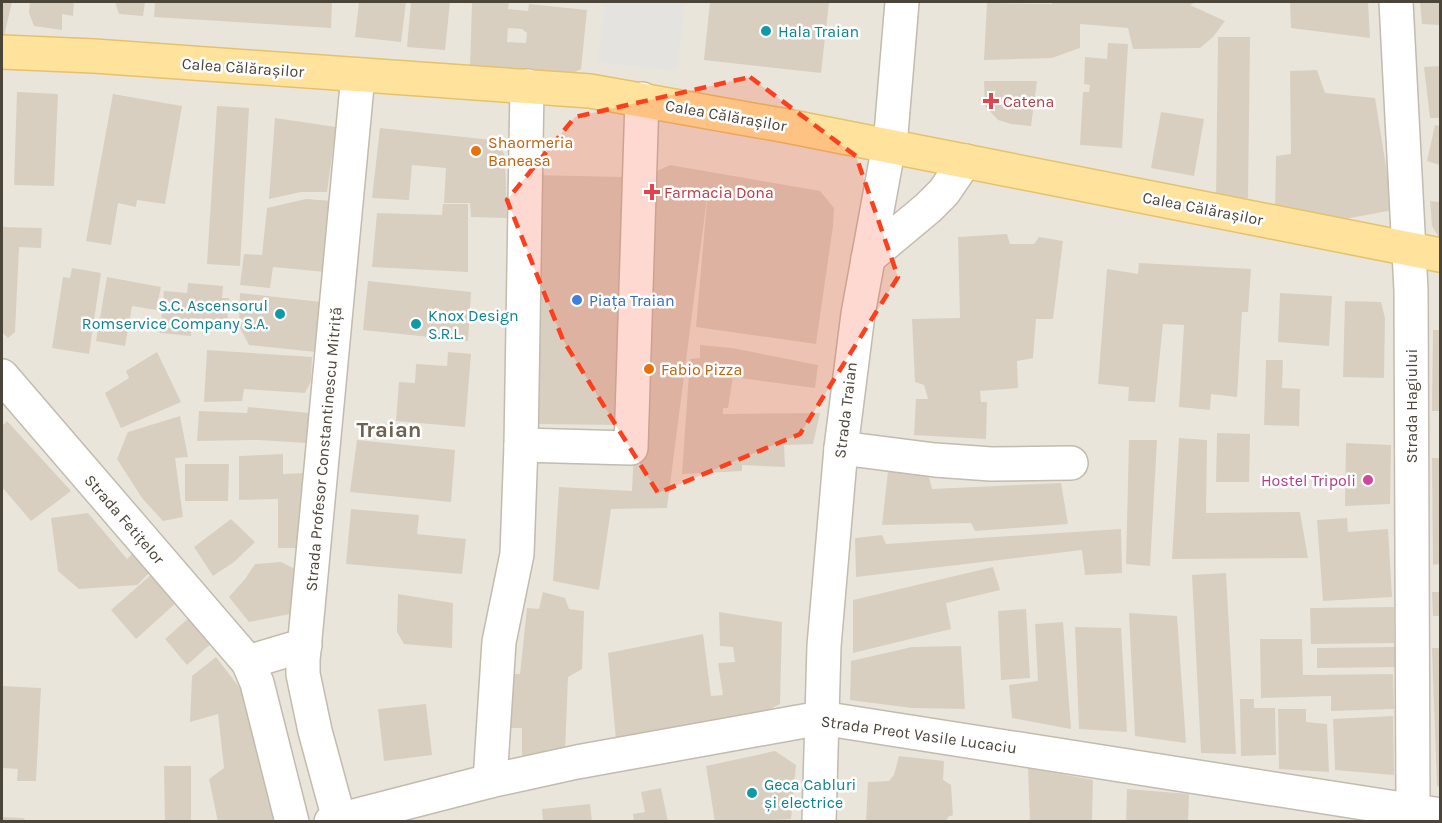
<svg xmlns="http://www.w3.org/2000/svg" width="1442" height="823" font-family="Karla,sans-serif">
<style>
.residential{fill:#eae5da}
.parking{fill:#e5e3e0}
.building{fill:#d8cfc1;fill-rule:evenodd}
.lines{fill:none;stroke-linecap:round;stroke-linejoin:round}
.minor-casing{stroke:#c2bbae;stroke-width:36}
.major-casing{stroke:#e6c16a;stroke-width:36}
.minor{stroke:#fff;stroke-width:33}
.major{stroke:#ffe39c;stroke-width:33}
.marked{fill:#fc3f1d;fill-opacity:0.2;stroke:#fc3f1d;stroke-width:4.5;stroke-dasharray:12 8;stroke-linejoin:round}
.culture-dot{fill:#0f9aa8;stroke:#fff;stroke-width:2}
.health-dot{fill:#e0444e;stroke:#fff;stroke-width:2}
.food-dot{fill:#e8710a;stroke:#fff;stroke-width:2}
.shop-dot{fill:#3f7fe0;stroke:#fff;stroke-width:2}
.hotel-dot{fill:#d1479c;stroke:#fff;stroke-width:2}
.labels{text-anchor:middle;stroke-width:5;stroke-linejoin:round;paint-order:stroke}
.culture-label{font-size:16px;fill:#0d838f;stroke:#fff;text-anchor:start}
.street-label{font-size:16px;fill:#4b4439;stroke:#fff}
.health-label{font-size:16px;fill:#be3a42;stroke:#fff;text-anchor:start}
.food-label{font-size:16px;fill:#c56008;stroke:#fff;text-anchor:start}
.shop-label{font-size:16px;fill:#366cbe;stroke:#fff;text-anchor:start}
.hotel-label{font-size:16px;fill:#b23c85;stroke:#fff;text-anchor:end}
.district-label{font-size:22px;font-weight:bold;fill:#6e6250;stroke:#fff}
</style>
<rect width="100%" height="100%" fill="#f6f3ec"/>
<rect class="residential" x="2" y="2" width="1438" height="819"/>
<path class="parking" d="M605,2H685L677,71L598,62Z"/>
<g class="building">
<path d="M2,2H12L4,36H2Z"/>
<path d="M30,2H74L73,16L62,14V30L34,26L29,13Z"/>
<path d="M115,2H145L143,16L119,14Z"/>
<path d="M155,2H332L331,28L154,17Z"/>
<path d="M359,2H406L401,42L355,37Z"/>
<path d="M411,2H450L445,50L407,47Z"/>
<path d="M472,2H509L508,9L528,11L529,4L587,10L581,69L569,75L470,68ZM508,28L522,29L527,33L526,43L507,42Z"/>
<path d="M710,2H829L821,73L704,60Z"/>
<path d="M1052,2H1197L1190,5L1225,21L1213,37L1200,48L1133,49L1128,28L1080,24V48L1052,58L984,60L987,3L1052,4Z"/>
<path d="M1290,2H1368L1370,38L1291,28Z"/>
<path d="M1420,2H1440V25L1422,24Z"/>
<path d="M1218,37H1250L1248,198H1216Z"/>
<path d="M1108,43L1128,44L1122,148L1080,145L1083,92H1089L1090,85L1084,84L1085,57L1107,59Z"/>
<path d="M1440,66V118H1430L1424,67Z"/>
<path d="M1317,70L1325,93L1375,98L1393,210L1329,222L1275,215L1276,156L1291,154L1290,71Z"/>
<path d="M984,81H1037L1031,126L1011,124L998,120L985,106Z"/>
<path d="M17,92L58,94L54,186L14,185Z"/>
<path d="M113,94L182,106L165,204L137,200L136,207L118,203L111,245L86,241Z"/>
<path d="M217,106L249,108L240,266L207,264Z"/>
<path d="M1161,112L1204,119L1194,176L1151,168Z"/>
<path d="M275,118L336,127L327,192H301L269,199Z"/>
<path d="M1435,125L1440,126V165L1427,161Z"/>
<path d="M380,128L492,140L500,146L505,156L507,218L471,217L470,203H444L446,168L412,165L409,200L372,198Z"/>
<path d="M670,165L820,191L834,208L833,226L816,344L696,327L708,190L667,508L611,509L599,590L553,581L559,487L632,491L647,180L659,170Z"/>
<path d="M534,175L624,177L620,425L530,424Z"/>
<path d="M306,199L333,201L325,272L273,267L270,288L240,285L244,254L262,255L267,208Z"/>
<path d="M1430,201L1440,202V239L1432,226Z"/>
<path d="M443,204H468V272L372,267L377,213L442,215Z"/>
<path d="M2,227L42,228L41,248L19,247L15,332L8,338L2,332Z"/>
<path d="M1007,234L1010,244H1034L1039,237L1063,241L1053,319H1036L1033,358L1017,361L1018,388L980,391L981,402H987L986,439L914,435L916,399H928L924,385L915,382L912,319L960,318L958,237Z"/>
<path d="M1139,263L1251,269L1248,312H1242L1237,397L1211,394L1210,410L1179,407L1184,325L1163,324L1155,402L1128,401L1129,387L1098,384L1107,269L1138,274Z"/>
<path d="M72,268L101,273L89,354L52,348L63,277L70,278Z"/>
<path d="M107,277L161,287L156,310L132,306L125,346L96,341Z"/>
<path d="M368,281L471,292L468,341L363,330Z"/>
<path d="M188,283L223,286L222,298H229L227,325L192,322L191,336L160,333L164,291L187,293Z"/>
<path d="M240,293L321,302L316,352L249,345L239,326Z"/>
<path d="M1280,293L1332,296L1329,346L1278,342Z"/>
<path d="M1345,301L1381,302L1385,318L1384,378L1343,377Z"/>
<path d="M1433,330H1440V411H1432Z"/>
<path d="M700,345L732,348L818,365L815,388L733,377L728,408H723V414L820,413L813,444L784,445L785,467L742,465V471L682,474L690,359L700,358Z"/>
<path d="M207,350L312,357L311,381L305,393L244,389L242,401L204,402Z"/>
<path d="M157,352L181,402L121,428L105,393L129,378L126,371Z"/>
<path d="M448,352L471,354L465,427L396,421L399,382L415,383L416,364L447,366Z"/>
<path d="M1266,360H1283L1282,388L1300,389L1299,426L1264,425Z"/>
<path d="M248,407L309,413L306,443L258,440L197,441L199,411L247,413Z"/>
<path d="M180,416L188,457L175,458L183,517L163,521L142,498L117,459L128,432Z"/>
<path d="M7,421L71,491L31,521L2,487V426Z"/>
<path d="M1217,433L1250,434L1249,482H1216Z"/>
<path d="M1179,438L1207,440L1206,513L1300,512L1308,558L1172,559Z"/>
<path d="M357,440L455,450L451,502L350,492Z"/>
<path d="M1129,440H1157L1150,566L1126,564Z"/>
<path d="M1346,443L1391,445L1390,504L1345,506Z"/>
<path d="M283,454V474L304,473L301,548H278V499L239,500V456Z"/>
<path d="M1432,458H1440V564L1433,565Z"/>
<path d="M185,464H229L228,501H185Z"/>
<path d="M888,471L929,477L932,489L1061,483L1068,524L975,531L971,523L882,525Z"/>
<path d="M351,509L419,515L417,534L466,539L462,574L346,564Z"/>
<path d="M88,513L127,559L132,554L149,573L137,585L79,589L58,571L51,518Z"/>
<path d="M1347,518L1348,532L1388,529L1392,597L1323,601L1317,520Z"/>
<path d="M231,519L255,542L234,562L213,576L194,547Z"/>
<path d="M1121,529L1122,573L1085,575L1082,550L856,577L855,538L882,535L886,544Z"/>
<path d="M281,562L299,571L295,613L249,622L229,597L245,579L255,564Z"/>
<path d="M993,567L1000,590L946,603L951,629L853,653V600Z"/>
<path d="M1226,573L1236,754L1201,753L1192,575Z"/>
<path d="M152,574L177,602L136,639L111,610Z"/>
<path d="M543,592L565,598L569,609L584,611L582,669L568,677L565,752L522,759V728H507L509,674H520L527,608L539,609Z"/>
<path d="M1432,592H1440V616H1433Z"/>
<path d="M398,594L453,603L452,648L404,644L397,632Z"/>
<path d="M1394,607V643L1311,644L1310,608Z"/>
<path d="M1026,609L1030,678L1001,680L998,611Z"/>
<path d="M719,612L782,622L780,704L762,713L616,740L608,653L703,634L711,696L723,695L718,663L735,662L733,647L720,646Z"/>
<path d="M1129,613L1177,616L1186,743L1135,736Z"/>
<path d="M191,616L214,641L187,665L165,639Z"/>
<path d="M1063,622L1071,729L1012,718L1009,685L1038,681L1035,624Z"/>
<path d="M1075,627L1121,628L1127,732L1079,729Z"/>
<path d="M1260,639H1302L1303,675L1393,674L1394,709L1331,711V696L1261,698Z"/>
<path d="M961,646L965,709L912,708L850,700L851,661L912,647Z"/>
<path d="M1396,647V667L1317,668V648Z"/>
<path d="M1432,648H1440V787L1437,786Z"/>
<path d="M216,657L246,696L275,822H218L209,779L224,768L218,714L190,722L192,676Z"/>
<path d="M2,686L41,688L36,781H17L18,769L2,768Z"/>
<path d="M1240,699H1254V708H1275L1276,755L1241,756Z"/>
<path d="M426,704L432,755L384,761L378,709Z"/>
<path d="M1278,709H1306V722L1327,724L1329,772L1279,769Z"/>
<path d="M1393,716L1394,775L1335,770L1333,719Z"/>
<path d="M775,751L796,765L791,819L715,822L706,766Z"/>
<path d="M899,756L944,761L943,780L951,785L953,815L948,817L946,822H866L868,782L889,781L894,775Z"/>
<path d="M164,766H191V822H165Z"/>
<path d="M1028,768L1093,780L1092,822H1030Z"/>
<path d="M661,788L668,822H634L633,814L645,812L641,792Z"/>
<path d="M1127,789L1189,794L1188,822H1126Z"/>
<path d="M590,804L592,822H543L542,809Z"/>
<path d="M2,817L23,818L28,822H2Z"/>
</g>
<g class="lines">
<defs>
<g id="minor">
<path d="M1396,2L1411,290L1413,811"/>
<path d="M868,258L928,208L944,192L965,161"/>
<path d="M2,376L248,662L257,683L292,822"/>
<path d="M521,445L631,448L642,99"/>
<path d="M841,448L935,460L991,464L1071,463"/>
<path d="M248,662L305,645"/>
<path d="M490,781L499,642L517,554L521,445L527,86"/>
<path d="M339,819L315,731L303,674V660L358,75"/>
<path d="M331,822L490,781L577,762L821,718L1440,815"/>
<path d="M819,822L824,646L841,448L858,314L891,134L902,2"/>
</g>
<path id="major" d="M2,52L94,56L590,91L787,126L1440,255"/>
</defs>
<use href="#minor" class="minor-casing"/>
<use href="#major" class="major-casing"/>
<use href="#minor" class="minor"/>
<use href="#major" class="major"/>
</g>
<path class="marked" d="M750,77L856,156L898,277L800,434L658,493L563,340L507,200L575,117Z"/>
<g class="culture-dot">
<circle cx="766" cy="31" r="6"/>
<circle cx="280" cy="314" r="6"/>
<circle cx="416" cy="324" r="6"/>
<circle cx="752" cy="793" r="6"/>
</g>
<g class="health-dot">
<path d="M988 92h6v6h6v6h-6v6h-6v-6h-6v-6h6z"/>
<path d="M649 183h6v6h6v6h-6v6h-6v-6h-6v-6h6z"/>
</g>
<g class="food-dot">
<circle cx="476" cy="151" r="6"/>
<circle cx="649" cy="369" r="6"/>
</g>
<circle class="shop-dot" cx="577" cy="300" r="6"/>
<circle class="hotel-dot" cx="1368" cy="480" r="6"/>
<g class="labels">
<g class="culture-label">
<text x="778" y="37">Hala Traian</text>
<text x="268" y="311" text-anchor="end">S.C. Ascensorul<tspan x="268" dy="18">Romservice Company S.A.</tspan></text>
<text x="428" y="321">Knox Design<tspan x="428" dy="18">S.R.L.</tspan></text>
<text x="764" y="790">Geca Cabluri<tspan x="764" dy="18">și electrice</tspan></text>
</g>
<g class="street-label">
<text transform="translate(243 67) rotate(4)" y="6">Calea Călărașilor</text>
<text transform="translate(726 115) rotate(10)" y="6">Calea Călărașilor</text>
<text transform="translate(1203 208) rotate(11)" y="6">Calea Călărașilor</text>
<text transform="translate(1411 406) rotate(-90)" y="6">Strada Hagiului</text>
<text transform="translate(845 410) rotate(-83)" y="6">Strada Traian</text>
<text transform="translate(323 449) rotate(-85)" y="6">Strada Profesor Constantinescu Mitriță</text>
<text transform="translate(125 519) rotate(49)" y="6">Strada Fetițelor</text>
<text transform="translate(919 734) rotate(8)" y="6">Strada Preot Vasile Lucaciu</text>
</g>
<g class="health-label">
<text x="1003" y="107">Catena</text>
<text x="664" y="198">Farmacia Dona</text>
</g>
<g class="food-label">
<text x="488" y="148">Shaormeria<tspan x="488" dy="18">Baneasa</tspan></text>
<text x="661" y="375">Fabio Pizza</text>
</g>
<g class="shop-label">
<text x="589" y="306">Piața Traian</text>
</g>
<g class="hotel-label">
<text x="1356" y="486">Hostel Tripoli</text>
</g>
<g class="district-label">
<text x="389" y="437">Traian</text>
</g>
</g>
<rect width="1442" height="823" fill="none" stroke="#4b4439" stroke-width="6"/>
</svg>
